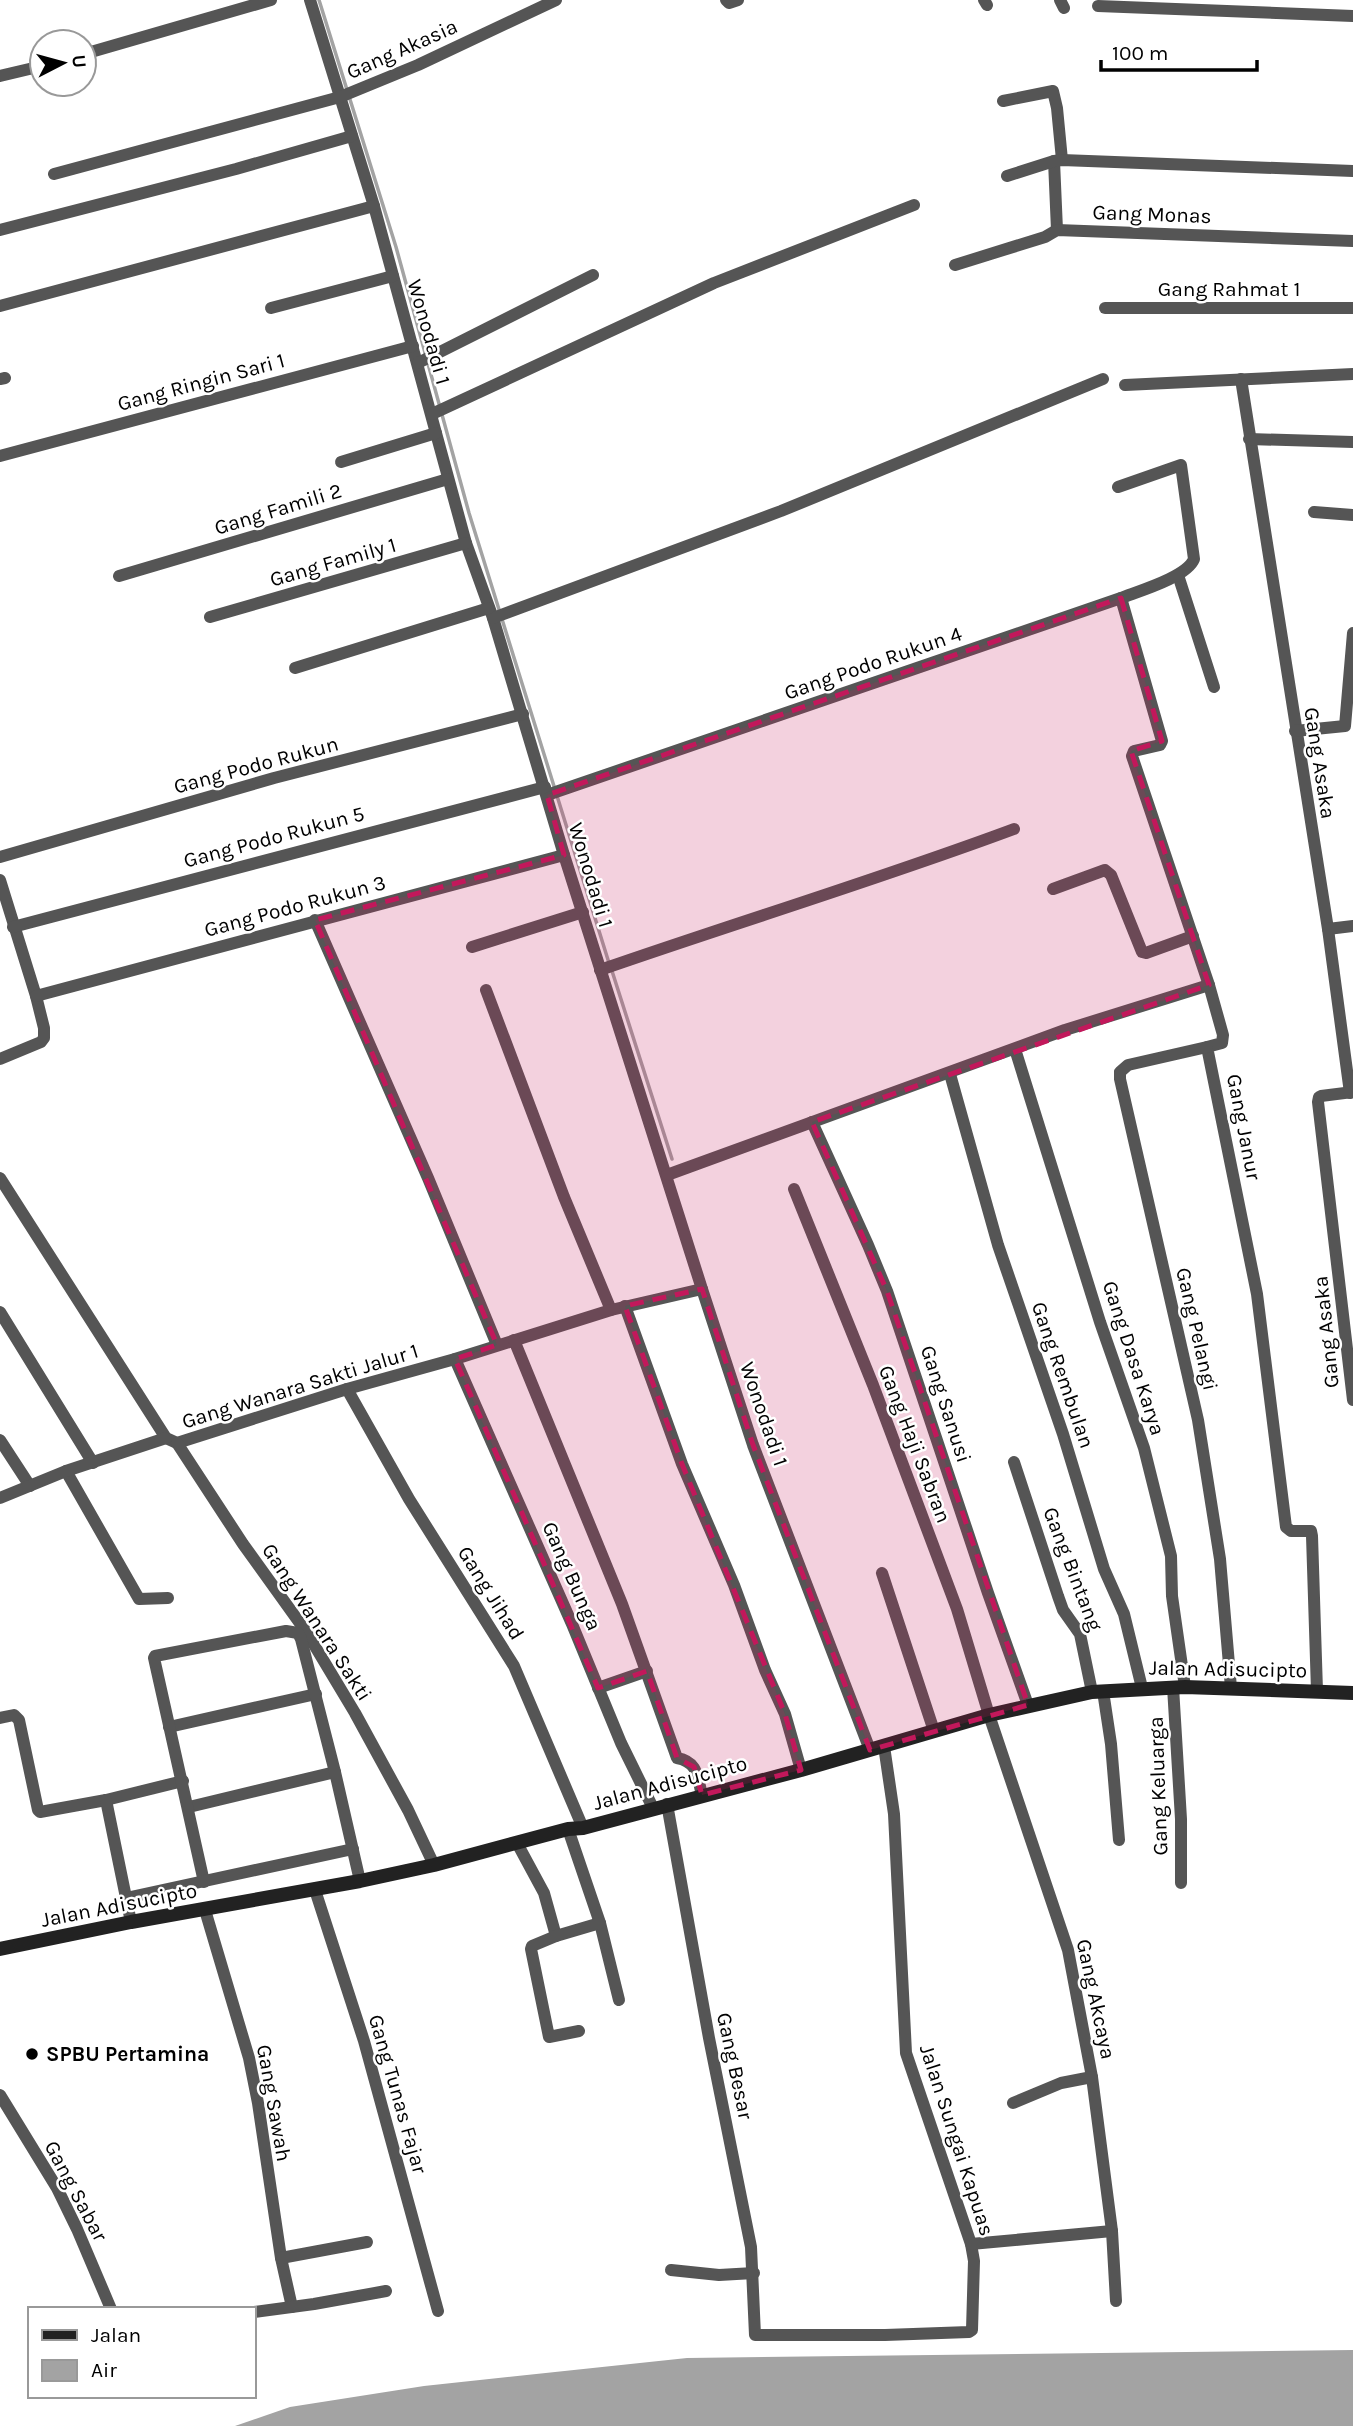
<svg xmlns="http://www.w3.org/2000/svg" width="1353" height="2426" font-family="Karla,sans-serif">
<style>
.water{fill:#a3a3a3}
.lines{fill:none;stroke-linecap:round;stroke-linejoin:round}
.stream{stroke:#a3a3a3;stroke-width:3.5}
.minor{stroke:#555;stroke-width:12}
.secondary{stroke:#222;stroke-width:14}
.marked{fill:#c2185b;fill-opacity:0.2;stroke:#c2185b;stroke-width:5;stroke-dasharray:14 9;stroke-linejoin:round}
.poi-dot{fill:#000;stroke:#fff;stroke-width:2.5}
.labels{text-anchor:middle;stroke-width:5;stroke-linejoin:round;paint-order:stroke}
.street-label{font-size:21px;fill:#000;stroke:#fff}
.poi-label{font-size:21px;font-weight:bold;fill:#000;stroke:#fff;text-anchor:start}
</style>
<rect width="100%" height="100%" fill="#fff"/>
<path class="water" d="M1353,2350V2426H235L290,2407L424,2386L687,2358Z"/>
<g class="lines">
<g class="stream">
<path d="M319,0L396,247L469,513L609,963"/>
<path d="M612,971L672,1159"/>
</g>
<g class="minor">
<path d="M310,0L374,206L466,543L493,618L564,855L702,1289L753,1445L870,1750"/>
<path d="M726,0L729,3L738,0"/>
<path d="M984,0L987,5"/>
<path d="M1060,0L1064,8"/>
<path d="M1098,6L1353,16"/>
<path d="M84,54L271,0"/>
<path d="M0,76L42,66"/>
<path d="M1003,101L1053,91L1057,108L1062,160"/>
<path d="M1054,161L1057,230"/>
<path d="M54,174L340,97L418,65L556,0"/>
<path d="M1007,176L1054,161L1062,160L1353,171"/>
<path d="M0,230L236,169L352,136"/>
<path d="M955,265L1045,237L1057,230L1353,241"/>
<path d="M0,306L374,206"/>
<path d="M271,308L393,276"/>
<path d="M1105,308H1353"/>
<path d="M418,363L593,275"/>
<path d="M0,379L5,378"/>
<path d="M1241,379L1328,929L1350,1093"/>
<path d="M1125,385L1353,374"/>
<path d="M432,414L714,283L914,205"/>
<path d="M1249,439L1353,442"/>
<path d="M0,456L413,346"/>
<path d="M341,462L436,433"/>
<path d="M1314,512L1353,515"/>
<path d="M1178,575L1214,687"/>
<path d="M119,576L448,479"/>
<path d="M1121,598L1162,741L1160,745L1134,751L1132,756L1209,985L1223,1035L1222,1043L1207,1047L1257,1294L1286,1527L1291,1531H1311L1312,1536L1317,1691"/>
<path d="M210,617L466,543"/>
<path d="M493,618L781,511L1103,379"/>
<path d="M295,668L489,608"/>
<path d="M1295,731L1345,726L1353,633"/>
<path d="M547,795L1121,598C1139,591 1187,577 1194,559L1181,465L1118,487"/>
<path d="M0,857L274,778L523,714"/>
<path d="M0,880L36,996L44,1028V1038L41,1042L0,1059"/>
<path d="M1053,889L1105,870L1111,875L1142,952L1146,953L1193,936"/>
<path d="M315,920L428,1178L497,1345"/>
<path d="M13,927L545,787"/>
<path d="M1328,929L1353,926"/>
<path d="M472,947L583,912"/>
<path d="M600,970C738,922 877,880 1014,829"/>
<path d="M486,990L564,1197L611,1310"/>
<path d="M36,996L564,855"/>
<path d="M1207,1047L1128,1065L1120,1072V1079L1198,1420L1220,1559L1231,1688"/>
<path d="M1015,1049L1100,1322L1144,1448L1171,1556L1172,1596L1185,1687"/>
<path d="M950,1074L998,1245L1063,1434L1104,1569L1124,1614L1142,1688"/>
<path d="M1353,1092L1321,1096L1319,1097L1318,1102L1353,1400"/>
<path d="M812,1122L868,1245L887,1291L988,1593L1028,1705"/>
<path d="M667,1175L1065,1030L1209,985"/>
<path d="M0,1178L166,1438L177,1443L347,1389L455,1359L611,1310L702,1289"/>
<path d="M794,1189L873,1385L957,1609L989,1715L1068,1950L1092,2077L1112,2231L1116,2301"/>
<path d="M625,1306L682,1464L734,1585L765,1670L785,1714L801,1770"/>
<path d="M0,1312L93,1463"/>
<path d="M514,1340L622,1604L677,1758C698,1762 697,1776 702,1795"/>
<path d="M455,1359L572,1624L621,1743L653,1808"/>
<path d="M347,1389L409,1499L514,1666L583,1828"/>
<path d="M0,1440L30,1486"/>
<path d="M177,1443L243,1544L307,1633L355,1713L408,1810L434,1865"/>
<path d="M1014,1462L1058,1596L1063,1610L1080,1634L1092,1692"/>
<path d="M66,1471L139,1599L168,1598"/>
<path d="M0,1498L66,1471L166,1438"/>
<path d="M882,1573L934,1731"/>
<path d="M1173,1687L1181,1819V1883"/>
<path d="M598,1688L647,1671"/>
<path d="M1103,1691L1111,1744L1119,1840"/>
<path d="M0,1718L14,1715L19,1720L38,1810L40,1812L106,1800L183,1781"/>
<path d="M169,1727L316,1694"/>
<path d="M106,1800L131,1922"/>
<path d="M667,1804L709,2038L751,2247L755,2335H885L969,2332L972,2330L974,2261L971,2244L906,2053L894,1814L884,1746"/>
<path d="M189,1807L335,1772"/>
<path d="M568,1829L600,1923L619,2000"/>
<path d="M517,1843L544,1893L556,1936"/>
<path d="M204,1882L154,1658L155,1656L286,1631L298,1633L301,1639L335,1772L360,1881"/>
<path d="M315,1890L364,2041L438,2311"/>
<path d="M126,1898L353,1849"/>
<path d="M205,1910L249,2058L258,2103L281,2258L292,2307"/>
<path d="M579,2031L549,2037L531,1949L532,1946L556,1936L600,1923"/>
<path d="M0,2095L57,2188L77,2229L111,2309"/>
<path d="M1013,2103L1061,2083L1092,2077"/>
<path d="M971,2244L1112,2231"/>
<path d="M281,2258L367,2242"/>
<path d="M671,2270L719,2275L754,2273"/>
<path d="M254,2312L314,2304L386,2291"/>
</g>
<path class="secondary" d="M0,1949L131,1922L360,1881L434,1865L568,1829L583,1828L801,1770L989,1715L1092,1692L1185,1687L1353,1693"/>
</g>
<path class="marked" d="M1121,598L1162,741L1131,751L1209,985L812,1122L887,1291L1028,1705L870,1750L753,1445L702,1289L625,1306L682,1464L785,1714L801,1770L702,1795L694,1767L677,1758L647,1671L598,1688L455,1359L497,1345L315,920L564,855L547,795Z"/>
<circle class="poi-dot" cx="32" cy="2054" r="7"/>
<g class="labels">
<g class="street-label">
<text transform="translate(402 49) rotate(-24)" y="7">Gang Akasia</text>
<text transform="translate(1152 214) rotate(2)" y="7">Gang Monas</text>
<text x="1229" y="296">Gang Rahmat 1</text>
<text transform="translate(429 332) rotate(74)" y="7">Wonodadi 1</text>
<text transform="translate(201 382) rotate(-15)" y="7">Gang Ringin Sari 1</text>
<text transform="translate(278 509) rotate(-17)" y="7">Gang Famili 2</text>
<text transform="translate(333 562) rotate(-16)" y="7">Gang Family 1</text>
<text transform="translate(873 663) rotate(-19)" y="7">Gang Podo Rukun 4</text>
<text transform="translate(1320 763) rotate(81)" y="7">Gang Asaka</text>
<text transform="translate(256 765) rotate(-15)" y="7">Gang Podo Rukun</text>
<text transform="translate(274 837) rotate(-15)" y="7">Gang Podo Rukun 5</text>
<text transform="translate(591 875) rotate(73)" y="7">Wonodadi 1</text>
<text transform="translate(295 906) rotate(-15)" y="7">Gang Podo Rukun 3</text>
<text transform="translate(1244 1127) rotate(79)" y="7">Gang Janur</text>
<text transform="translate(1197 1329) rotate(77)" y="7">Gang Pelangi</text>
<text transform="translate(1326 1332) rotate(-96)" y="7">Gang Asaka</text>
<text transform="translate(1134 1358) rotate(72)" y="7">Gang Dasa Karya</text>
<text transform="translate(1063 1375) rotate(71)" y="7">Gang Rembulan</text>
<text transform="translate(300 1386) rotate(-17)" y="7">Gang Wanara Sakti Jalur 1</text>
<text transform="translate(946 1404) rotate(72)" y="7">Gang Sanusi</text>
<text transform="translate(764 1414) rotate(71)" y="7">Wonodadi 1</text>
<text transform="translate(915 1444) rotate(69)" y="7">Gang Haji Sabran</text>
<text transform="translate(1073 1569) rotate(69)" y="7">Gang Bintang</text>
<text transform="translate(572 1576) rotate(66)" y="7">Gang Bunga</text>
<text transform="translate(491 1593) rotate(58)" y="7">Gang Jihad</text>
<text transform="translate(317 1622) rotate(57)" y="7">Gang Wanara Sakti</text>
<text transform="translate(1228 1669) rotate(1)" y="7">Jalan Adisucipto</text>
<text transform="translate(670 1783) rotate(-15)" y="7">Jalan Adisucipto</text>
<text transform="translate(1158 1786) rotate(-92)" y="7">Gang Keluarga</text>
<text transform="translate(119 1905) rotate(-11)" y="7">Jalan Adisucipto</text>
<text transform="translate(1096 1999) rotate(78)" y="7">Gang Akcaya</text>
<text transform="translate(735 2066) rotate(78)" y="7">Gang Besar</text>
<text transform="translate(398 2094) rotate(74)" y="7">Gang Tunas Fajar</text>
<text transform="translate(274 2103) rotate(80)" y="7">Gang Sawah</text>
<text transform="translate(957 2140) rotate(72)" y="7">Jalan Sungai Kapuas</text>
<text transform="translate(76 2191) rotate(62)" y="7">Gang Sabar</text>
</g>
<g class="poi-label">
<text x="46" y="2061">SPBU Pertamina</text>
</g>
</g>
<rect x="28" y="2307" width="228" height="91" fill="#ffffff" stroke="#999999" stroke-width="2"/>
<rect x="42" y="2330" width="35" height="10" fill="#222222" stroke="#999999" stroke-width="2"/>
<text x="91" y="2342" font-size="21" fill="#000000">Jalan</text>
<rect x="42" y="2360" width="35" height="21" fill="#a3a3a3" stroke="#999999" stroke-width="2"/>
<text x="91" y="2377" font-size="21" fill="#000000">Air</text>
<g transform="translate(63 63) rotate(84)"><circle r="33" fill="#ffffff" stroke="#999999" stroke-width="2"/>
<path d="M0-5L12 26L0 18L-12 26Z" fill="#000000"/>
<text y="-10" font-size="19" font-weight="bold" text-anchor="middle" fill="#000000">U</text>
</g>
<path d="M1101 60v10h156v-10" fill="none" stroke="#000000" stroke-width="3.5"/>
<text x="1112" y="60" font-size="21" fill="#000000" stroke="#ffffff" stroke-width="5" paint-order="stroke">100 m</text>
</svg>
